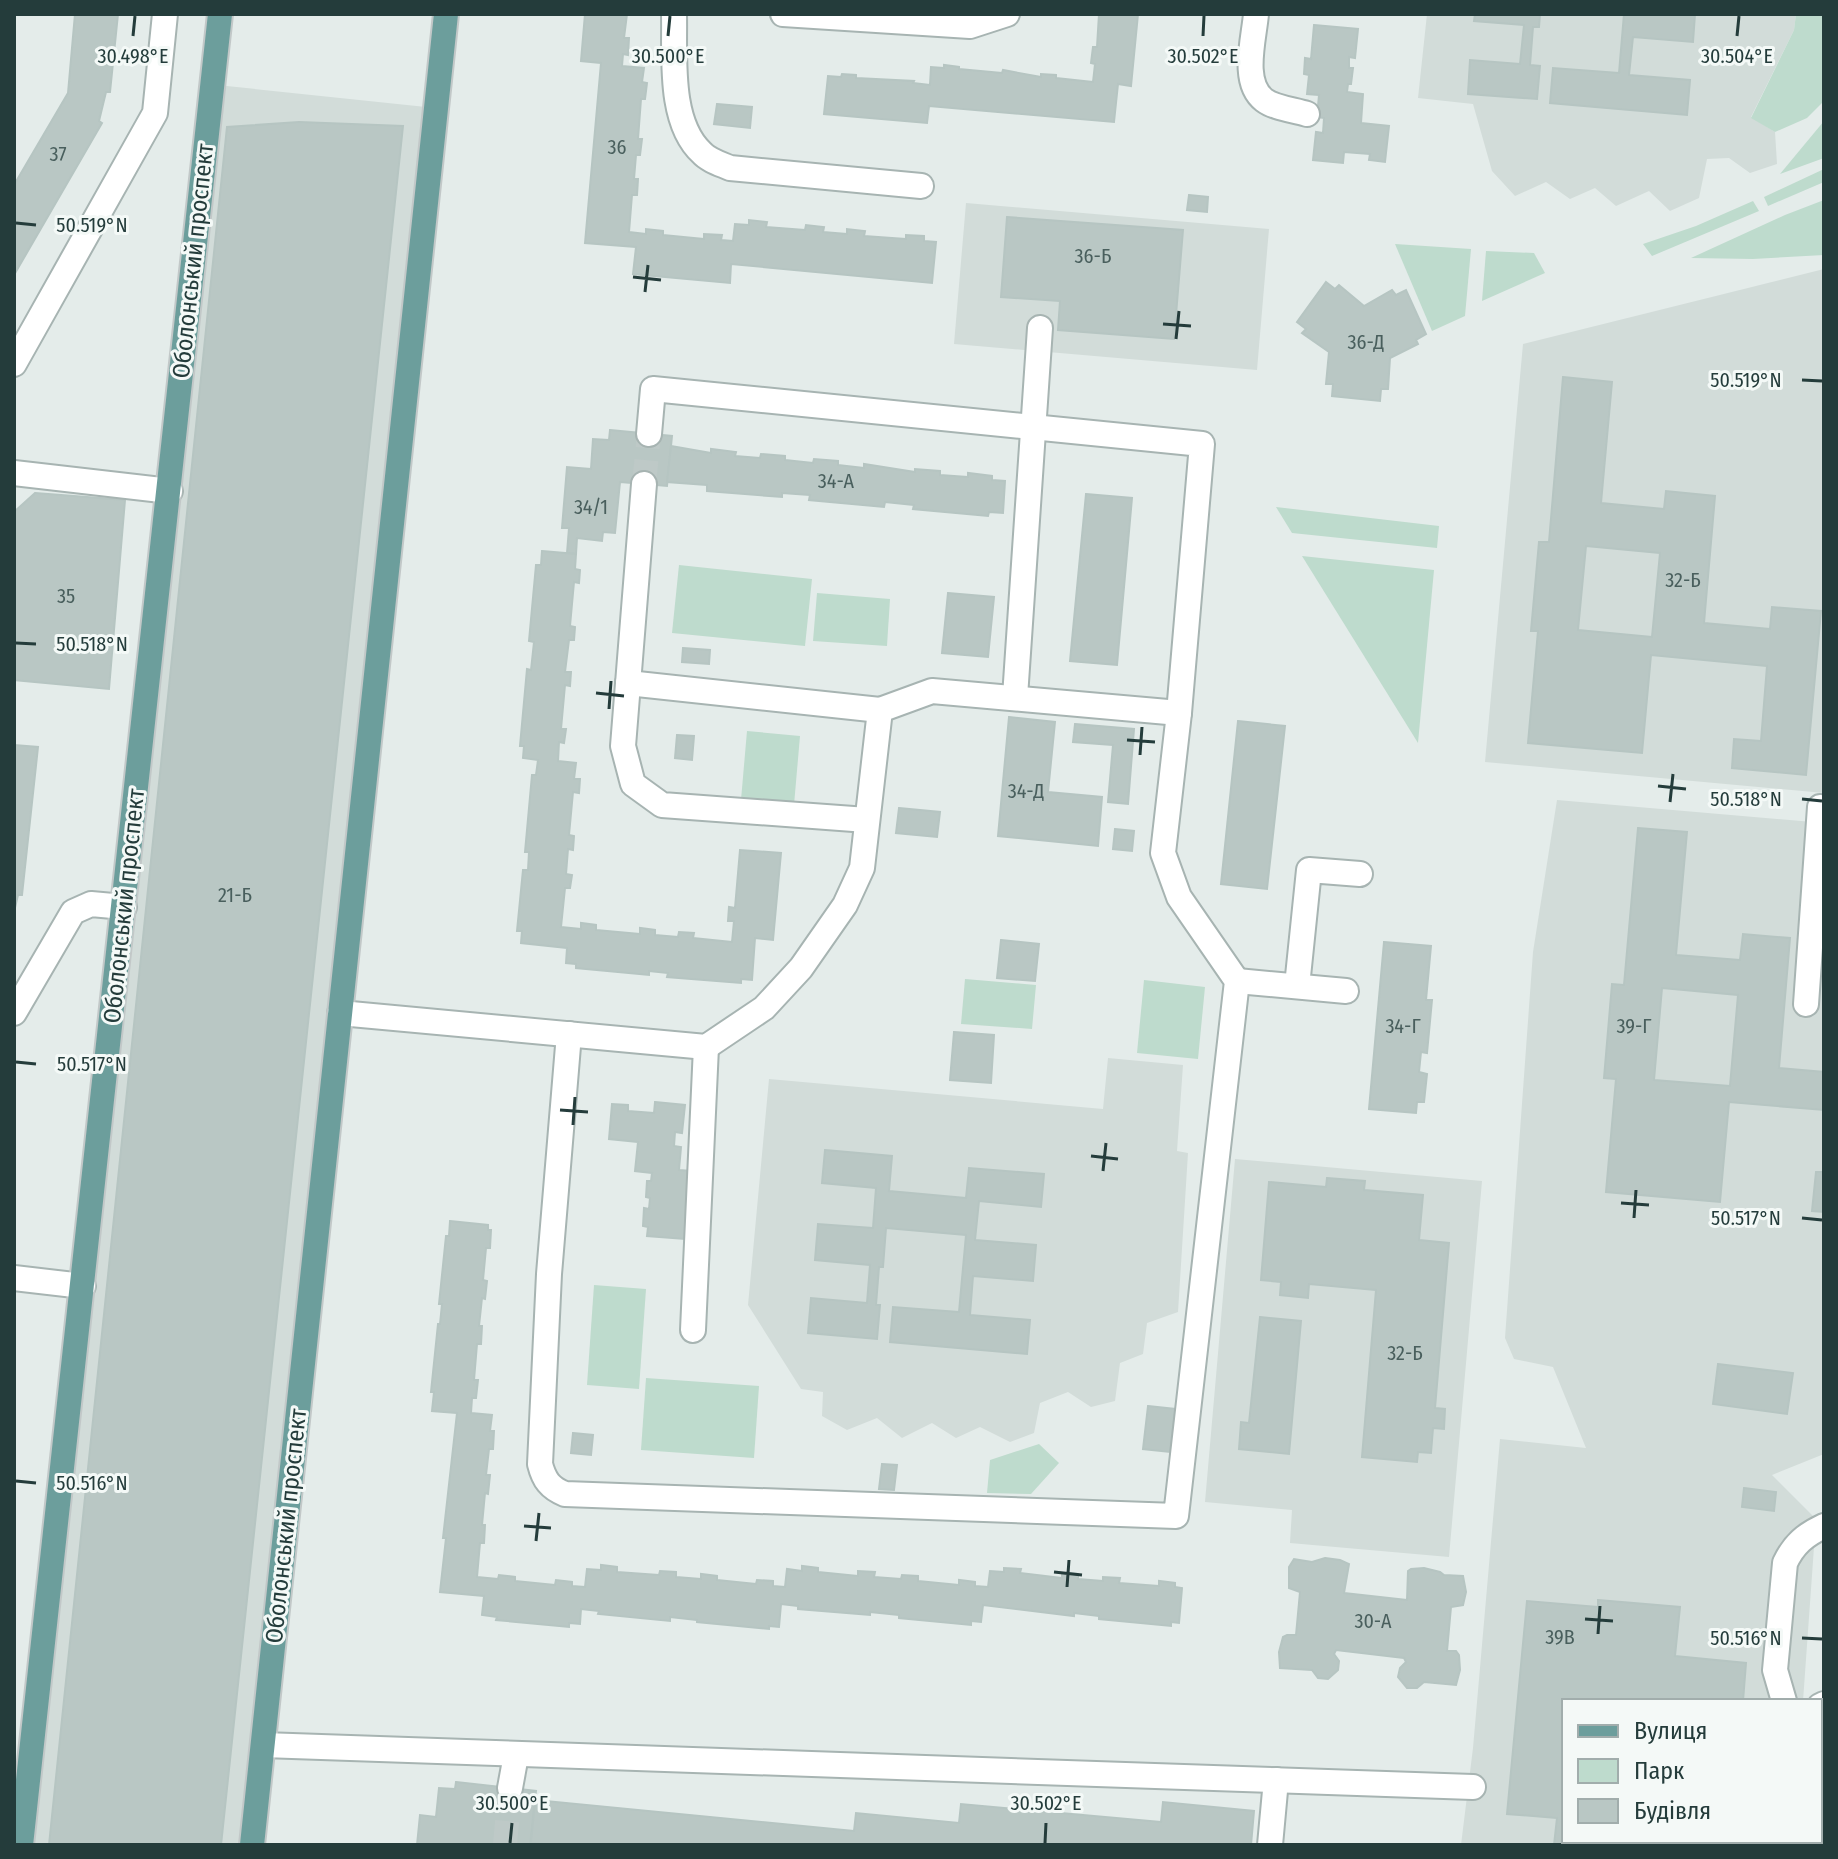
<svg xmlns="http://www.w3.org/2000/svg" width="1838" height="1859" font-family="'Fira Sans Condensed',sans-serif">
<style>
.built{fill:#d2dcd9}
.green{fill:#bedbcd}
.building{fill:#b9c7c4;stroke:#b6c5c2;stroke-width:2;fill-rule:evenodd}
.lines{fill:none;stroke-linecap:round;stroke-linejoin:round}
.minor-tunnel{stroke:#bec9c7;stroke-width:24;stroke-dasharray:24 12;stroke-linecap:butt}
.minor-casing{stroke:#a7b4b2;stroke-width:28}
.major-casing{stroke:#c2c8c8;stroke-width:28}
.minor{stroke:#fff;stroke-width:24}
.major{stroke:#6c9e9c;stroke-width:24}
.ticks{fill:none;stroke:#243c3b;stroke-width:3}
.labels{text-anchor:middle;stroke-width:6;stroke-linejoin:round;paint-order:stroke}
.number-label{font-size:20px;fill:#495f5d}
.street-label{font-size:24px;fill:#243c3b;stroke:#f4f9f7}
.ticks-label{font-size:20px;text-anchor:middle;fill:#243c3b;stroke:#f4f9f7;stroke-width:6;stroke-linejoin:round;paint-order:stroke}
</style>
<rect width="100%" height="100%" fill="#e4ecea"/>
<g class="built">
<path d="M1427,14H1796L1794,30L1751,117L1775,132L1777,164L1750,173L1729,158L1707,159L1699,198L1670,211L1649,191L1616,206L1595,188L1570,199L1546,182L1515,196L1492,171L1473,104L1418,98Z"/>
<path d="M217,85L426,107L241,1845H28Z"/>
<path d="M966,203L1269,229L1257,370L954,344Z"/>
<path d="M1824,269V793L1485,762L1523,344Z"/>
<path d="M1557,800L1824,823V1454L1772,1475L1816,1519L1803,1701H1564V1841H1765L1764,1845H1461L1473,1748L1500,1439L1586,1448L1553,1367L1514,1359L1505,1338L1533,952Z"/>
<path d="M1108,1058L1183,1065L1177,1151L1188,1153L1178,1312L1147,1323L1143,1354L1120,1363L1115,1401L1091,1407L1068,1392L1040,1403L1034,1433L1010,1442L980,1427L956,1438L932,1423L902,1438L877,1418L847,1430L822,1416L823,1392L801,1389L748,1305L769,1079L1103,1109Z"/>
<path d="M1235,1159L1482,1181L1449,1557L1290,1543L1292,1510L1205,1502Z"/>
</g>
<g class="green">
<path d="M1796,14H1824V101L1807,118L1775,132L1751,118L1794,30Z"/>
<path d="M1824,121V158L1780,174Z"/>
<path d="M1824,169V182L1768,206L1764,197Z"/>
<path d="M1824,200V255L1753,259L1691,258L1785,215Z"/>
<path d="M1753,201L1759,211L1652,256L1643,244L1696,226Z"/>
<path d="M1395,244L1471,249L1465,316L1432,331Z"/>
<path d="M1486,251L1534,253L1545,273L1482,301Z"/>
<path d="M1276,507L1439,526L1437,548L1292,533Z"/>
<path d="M1302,556L1434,570L1418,743Z"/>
<path d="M679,565L812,579L805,646L672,633Z"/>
<path d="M817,593L890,599L887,646L813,641Z"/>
<path d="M747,731L800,736L794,805L741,800Z"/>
<path d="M965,979L1036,985L1032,1029L961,1024Z"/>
<path d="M1144,980L1205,987L1198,1059L1137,1053Z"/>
<path d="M594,1285L646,1289L639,1389L587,1385Z"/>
<path d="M646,1378L759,1386L754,1458L641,1450Z"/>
<path d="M1039,1444L1059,1463L1031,1494L987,1493L990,1460Z"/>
</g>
<g class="building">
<path d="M75,14H118L110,92H106L99,121L102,123L14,275V185L68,93Z"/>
<path d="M585,14H627L624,38H629L628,55L623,54L622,66L644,68L642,82L647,83L645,99H641L638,139H642L640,155H636L634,179H638L637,195H632L629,232L646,234V229L663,231V235L704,239V234L722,235L721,240L733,241L735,224L749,225V220L767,222L766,227L805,230L806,225L824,227L823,232L847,234V229L865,231L864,236L906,239V235L924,236V241L936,242L932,283L731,264L730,283L633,274L636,247L585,243L601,63L581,61Z"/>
<path d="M1099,14H1138L1131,86L1118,84L1114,122L929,106L927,123L824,114L828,76L841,77L842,74L856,75V78L914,81L913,83L930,85L931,67L944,68V65L959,67V69L1002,73L1003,70L1041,77V74L1056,75V78L1093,82L1095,64L1091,63L1093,47H1097Z"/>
<path d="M1475,14H1540L1539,27H1533L1530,65L1540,66L1537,99L1468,94L1470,60L1520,64L1524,25L1474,21Z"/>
<path d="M1624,14H1695L1693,42L1633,37L1629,75L1690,80L1687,115L1550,103L1553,68L1619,73Z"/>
<path d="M1314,25L1358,29L1355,58L1349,57V68H1353L1351,84H1348L1347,92L1363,94L1361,123L1389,126L1385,162L1369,160L1370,154L1344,152L1343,163L1313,160L1316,132L1323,133L1324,118L1317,117L1319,95L1307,94L1309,75L1304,74L1305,58L1311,59Z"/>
<path d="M717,104L752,107L750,128L714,124Z"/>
<path d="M299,122L403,126L221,1845H49L227,127Z"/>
<path d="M1189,195L1208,197L1207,212L1187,210Z"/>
<path d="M1007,217L1183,230L1174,339L1058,330L1060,301L1001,297Z"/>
<path d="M1326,282L1335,289L1339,285L1364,306L1392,290L1396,295L1406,290L1426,334L1416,340L1418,344L1390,358L1388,389H1381L1380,401L1332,396L1333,384H1326L1329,352L1302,333L1306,329L1297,322Z"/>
<path d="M1563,377L1612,382L1601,503L1664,509L1666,491L1715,496L1704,623L1770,629L1772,607L1821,611L1806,775L1732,768L1734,739L1761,741L1767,666L1651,655L1642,753L1528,743L1538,631H1531L1539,542H1549ZM1586,546L1660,553L1652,637L1578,630Z"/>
<path d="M610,430L672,436L667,486L620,482L615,533L603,532L602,541L577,538L576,554L567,553L569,528H562L567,467L591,469L593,439L609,440Z"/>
<path d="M671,446L711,453V449L736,452L735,456L760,458L761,454L785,456V460L813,463L814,459L838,461V465L864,468V464L915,472V469L940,471V475L968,477V473L992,476V480L1005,481L1003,513L989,512L988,516L913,509L914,505L885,502L884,507L809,500L810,495L782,493V497L707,491V485L667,482Z"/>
<path d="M35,493L125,500L109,689L14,680V512Z"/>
<path d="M1086,494L1132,498L1117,665L1070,661Z"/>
<path d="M542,551L576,554L575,569L580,570L579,583L574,582L570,626L575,627L574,640H569L565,672H571L570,686L565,685L561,729H566L564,743L559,742L558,761L576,763L574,779H580L579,793L573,792L569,835L574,836L573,850L568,849L566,874L572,875L570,888H565L561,927L581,929V923L596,925V930L640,934V928L655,930V935L678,937L679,932L694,933L693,938L732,942L734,921H728L729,907L735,908L740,850L781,853L773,940L755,938L752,980L741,979V983L667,977L668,973L649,971V975L576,968V964L566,963L567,948L521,943L522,931H517L523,870H528L529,852H525L532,775H536L538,760L523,758L524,746H520L527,669L531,670L534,642L529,641L536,565H541Z"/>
<path d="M948,593L994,597L988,657L942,653Z"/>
<path d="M683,648L710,650L709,664L682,662Z"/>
<path d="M1009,717L1055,722L1048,792L1102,797L1098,846L998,836Z"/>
<path d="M1238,721L1285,726L1267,889L1221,884Z"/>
<path d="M1075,724L1134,729L1128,804L1108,802L1113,745L1073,742Z"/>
<path d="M677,735L694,736L692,760L675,758Z"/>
<path d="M14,745L38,747L22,895H18L14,912Z"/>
<path d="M899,808L940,812L937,837L896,833Z"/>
<path d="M1638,828L1687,832L1676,955L1740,960L1743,934L1790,938L1779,1068L1824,1072V1110L1729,1102L1720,1202L1606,1192L1616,1079L1604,1078L1612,984L1624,985ZM1662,988L1738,995L1730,1086L1654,1080Z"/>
<path d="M1115,829L1134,831L1132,851L1113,849Z"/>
<path d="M1001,940L1039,944L1035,981L997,978Z"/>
<path d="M1384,942L1431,946L1426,1000H1432L1427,1053L1421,1052L1419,1072L1427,1074L1424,1102H1417L1416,1113L1369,1109Z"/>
<path d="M954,1032L994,1035L991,1083L950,1080Z"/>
<path d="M655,1102L685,1105L682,1133L675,1132L674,1146L681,1147L679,1170L691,1171L685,1239L647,1236L648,1227L643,1226L644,1208L649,1209L650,1198L646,1197L647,1181H651L652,1173L635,1171L638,1142L609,1139L612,1104L628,1105V1111L654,1113Z"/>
<path d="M825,1150L892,1156L889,1191L966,1198L969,1168L1044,1174L1041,1207L979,1201L975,1240L1036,1245L1033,1281L973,1276L970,1315L1030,1320L1027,1354L890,1342L893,1307L959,1312L966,1235L886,1228L883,1267H879L876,1305H880L877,1339L808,1333L811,1298L867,1303L870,1265L815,1260L818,1224L873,1228L876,1188L822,1183Z"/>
<path d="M1816,1172H1824V1212L1812,1211Z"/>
<path d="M1327,1178L1365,1181L1364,1190L1423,1195L1419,1240L1449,1243L1435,1408L1445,1409L1444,1429L1433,1428L1431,1453L1418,1452L1417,1462L1362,1457L1376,1290L1309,1284L1308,1298L1280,1295L1281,1282L1261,1280L1269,1182L1326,1187Z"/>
<path d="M450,1221L488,1225V1230H491L490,1248H486L483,1280L487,1281L485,1299L482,1298L479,1326H482L481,1344H477L474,1380H478L476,1398H472L471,1413L492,1415L490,1431H494L493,1449H489L486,1475H490L488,1494L485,1493L482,1525H485L484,1543H480L477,1577L498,1579L499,1575L515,1577V1581L555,1585L556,1580L572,1582V1586L585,1587L587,1569L601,1570V1565L617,1567V1572L659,1575L660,1571L676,1572V1577L701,1579V1574L717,1576V1580L756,1584L757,1580L773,1581V1586L785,1587L787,1569L802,1571V1566L818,1568V1572L858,1576V1571L875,1572L874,1577L901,1579L902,1575L918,1576V1581L959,1585V1580L975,1582V1586L988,1587L990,1571L1004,1572V1568L1021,1569L1020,1573L1062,1578V1573L1078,1574V1579L1103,1581V1577L1120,1578L1119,1583L1159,1586V1581L1175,1583V1587L1182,1588L1179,1623L1171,1622V1626L1099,1619V1616L1074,1613V1616L983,1605L981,1622L971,1621V1625L899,1618V1615L870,1612V1615L798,1609V1606L781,1604L779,1627L769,1626V1629L697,1622V1620L670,1617V1621L598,1614L599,1611L581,1609L580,1624L569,1623V1627L496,1620L497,1617L482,1615L484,1596L440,1592L446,1538H443L457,1413L432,1411L434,1392H431L438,1324H440L442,1304H439L446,1236H449Z"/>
<path d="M1260,1317L1301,1321L1289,1454L1239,1449L1241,1422L1249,1423Z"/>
<path d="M1718,1364L1793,1373L1787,1414L1713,1404Z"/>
<path d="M1148,1406L1175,1409L1170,1452L1143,1449Z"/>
<path d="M573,1433L593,1435L591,1455L571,1453Z"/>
<path d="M882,1464L897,1465L894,1490L879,1489Z"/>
<path d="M1744,1488L1776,1492L1774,1511L1742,1507Z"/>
<path d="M1325,1558L1340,1560L1349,1564L1344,1593L1407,1600L1408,1571L1411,1569L1424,1568L1440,1572L1444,1575L1463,1576L1466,1592L1463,1605L1451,1607L1447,1651H1456L1459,1655L1460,1670L1456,1685L1424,1682L1417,1688H1407L1398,1677L1400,1668L1406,1662L1404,1658L1336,1650L1334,1654L1339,1661L1338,1670L1328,1679L1318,1678L1312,1670L1280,1668L1279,1652L1283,1637L1287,1635H1296L1300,1592L1289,1588V1567L1294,1559L1312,1562Z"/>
<path d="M1598,1600L1680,1607L1675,1656L1746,1663L1743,1701H1564V1841H1607L1606,1845H1554L1557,1818L1507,1814L1527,1601L1598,1607Z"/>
<path d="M456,1782L536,1791L530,1845H417L420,1815L436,1817L439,1788L455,1789Z"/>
<path d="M535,1800L854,1831L856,1813L959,1823L961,1804L1161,1822L1163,1802L1254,1811L1251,1845H555L531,1843Z"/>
<path d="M1824,1816V1845H1813L1812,1841H1820V1817Z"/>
<path d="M1682,1841H1725L1724,1845H1681Z"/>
</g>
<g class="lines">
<g class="minor-tunnel">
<path d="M644,484L649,434"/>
<path d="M505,1845L510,1788"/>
</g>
<defs>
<g id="minor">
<path d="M674,14C675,55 668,122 702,153C708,160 721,164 730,168L921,186"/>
<path d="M783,14L970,26L1007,14"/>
<path d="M1256,14C1254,39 1241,82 1264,100C1274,108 1295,110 1307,114"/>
<path d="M14,364L155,113L165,14"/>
<path d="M14,473L170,491"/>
<path d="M644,484L623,746L633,784L662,805L867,820"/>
<path d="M628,683L880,710"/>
<path d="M1015,697L1040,328"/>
<path d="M1237,981L1346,991"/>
<path d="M1297,986L1309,870L1360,874"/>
<path d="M1806,1004L1820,807"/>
<path d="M14,1013L73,912L91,904L124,907"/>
<path d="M340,1013L706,1047L764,1008L801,968L845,905L862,868L880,710L932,691L1179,713"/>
<path d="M569,1034L549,1274L540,1464C544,1480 550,1488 565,1494L1176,1516L1237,981L1179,897L1163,853L1179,713L1202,444L653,389L649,434"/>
<path d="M14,1278L83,1286"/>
<path d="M693,1330L706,1047"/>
<path d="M1784,1701L1775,1670L1785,1563C1794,1544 1805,1535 1824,1526"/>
<path d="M1820,1706L1824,1704"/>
<path d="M263,1745L1473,1787"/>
<path d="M510,1788L516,1755"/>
<path d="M1270,1845L1276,1780"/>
</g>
<g id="major">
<path d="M21,1845L220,14"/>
<path d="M252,1845L446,14"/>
</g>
</defs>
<use href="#minor" class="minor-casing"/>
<use href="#major" class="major-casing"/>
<use href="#minor" class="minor"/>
<use href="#major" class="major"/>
</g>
<path class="ticks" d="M133,36L135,16M668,36L670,16M1203,36L1204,16M1737,36L1739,16M16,223L36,225M633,277L661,280M645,292L648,265M1163,324L1191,326M1176,339L1179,311M1802,380L1822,381M16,643L36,644M596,693L624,696M609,709L611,681M1127,740L1155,742M1140,755L1142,727M1658,786L1686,789M1802,799L1822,801M1670,802L1673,774M16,1062L36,1064M560,1110L588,1112M573,1125L575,1097M1091,1156L1118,1159M1103,1171L1106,1143M1621,1203L1649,1205M1634,1218L1636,1190M1802,1218L1822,1220M16,1481L36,1483M524,1526L551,1528M536,1541L539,1513M1054,1572L1082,1575M1067,1587L1069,1560M1585,1619L1613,1621M1598,1634L1600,1606M1802,1638L1822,1639M510,1843L512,1823M1045,1843L1046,1823"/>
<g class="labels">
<g class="number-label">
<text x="617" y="154">36</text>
<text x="58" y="161">37</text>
<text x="1093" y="263">36-Б</text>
<text x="1366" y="349">36-Д</text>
<text x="836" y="488">34-А</text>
<text x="591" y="514">34/1</text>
<text x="1683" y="587">32-Б</text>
<text x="66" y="603">35</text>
<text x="1026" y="798">34-Д</text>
<text x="235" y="902">21-Б</text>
<text x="1403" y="1033">34-Г</text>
<text x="1634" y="1033">39-Г</text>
<text x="1405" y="1360">32-Б</text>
<text x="1373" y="1628">30-А</text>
<text x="1560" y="1644">39В</text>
</g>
<g class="street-label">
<text transform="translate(193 261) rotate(-84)" y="8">Оболонський проспект</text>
<text transform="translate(124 906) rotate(-84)" y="8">Оболонський проспект</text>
<text transform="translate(286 1526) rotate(-84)" y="8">Оболонський проспект</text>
</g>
</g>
<g class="ticks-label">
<text x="133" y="63">30.498°E</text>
<text x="668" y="63">30.500°E</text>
<text x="1203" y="63">30.502°E</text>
<text x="1737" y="63">30.504°E</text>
<text x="92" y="232">50.519°N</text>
<text x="1746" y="387">50.519°N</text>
<text x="92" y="651">50.518°N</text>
<text x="1746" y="806">50.518°N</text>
<text x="92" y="1071">50.517°N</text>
<text x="1746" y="1225">50.517°N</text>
<text x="92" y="1490">50.516°N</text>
<text x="1746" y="1645">50.516°N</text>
<text x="512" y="1810">30.500°E</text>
<text x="1046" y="1810">30.502°E</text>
</g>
<rect width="1838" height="1859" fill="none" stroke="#243c3b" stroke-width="32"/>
<rect x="1562" y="1699" width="260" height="144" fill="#f4f9f7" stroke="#a1adac" stroke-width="2"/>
<rect x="1578" y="1725" width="40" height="12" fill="#6c9e9c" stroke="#a1adac" stroke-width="2"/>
<text x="1634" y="1739" font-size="24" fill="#243c3b">Вулиця</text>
<rect x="1578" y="1759" width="40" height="24" fill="#bedbcd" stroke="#a1adac" stroke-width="2"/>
<text x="1634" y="1779" font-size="24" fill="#243c3b">Парк</text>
<rect x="1578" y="1799" width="40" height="24" fill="#b9c7c4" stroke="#a1adac" stroke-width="2"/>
<text x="1634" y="1819" font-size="24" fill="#243c3b">Будівля</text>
</svg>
